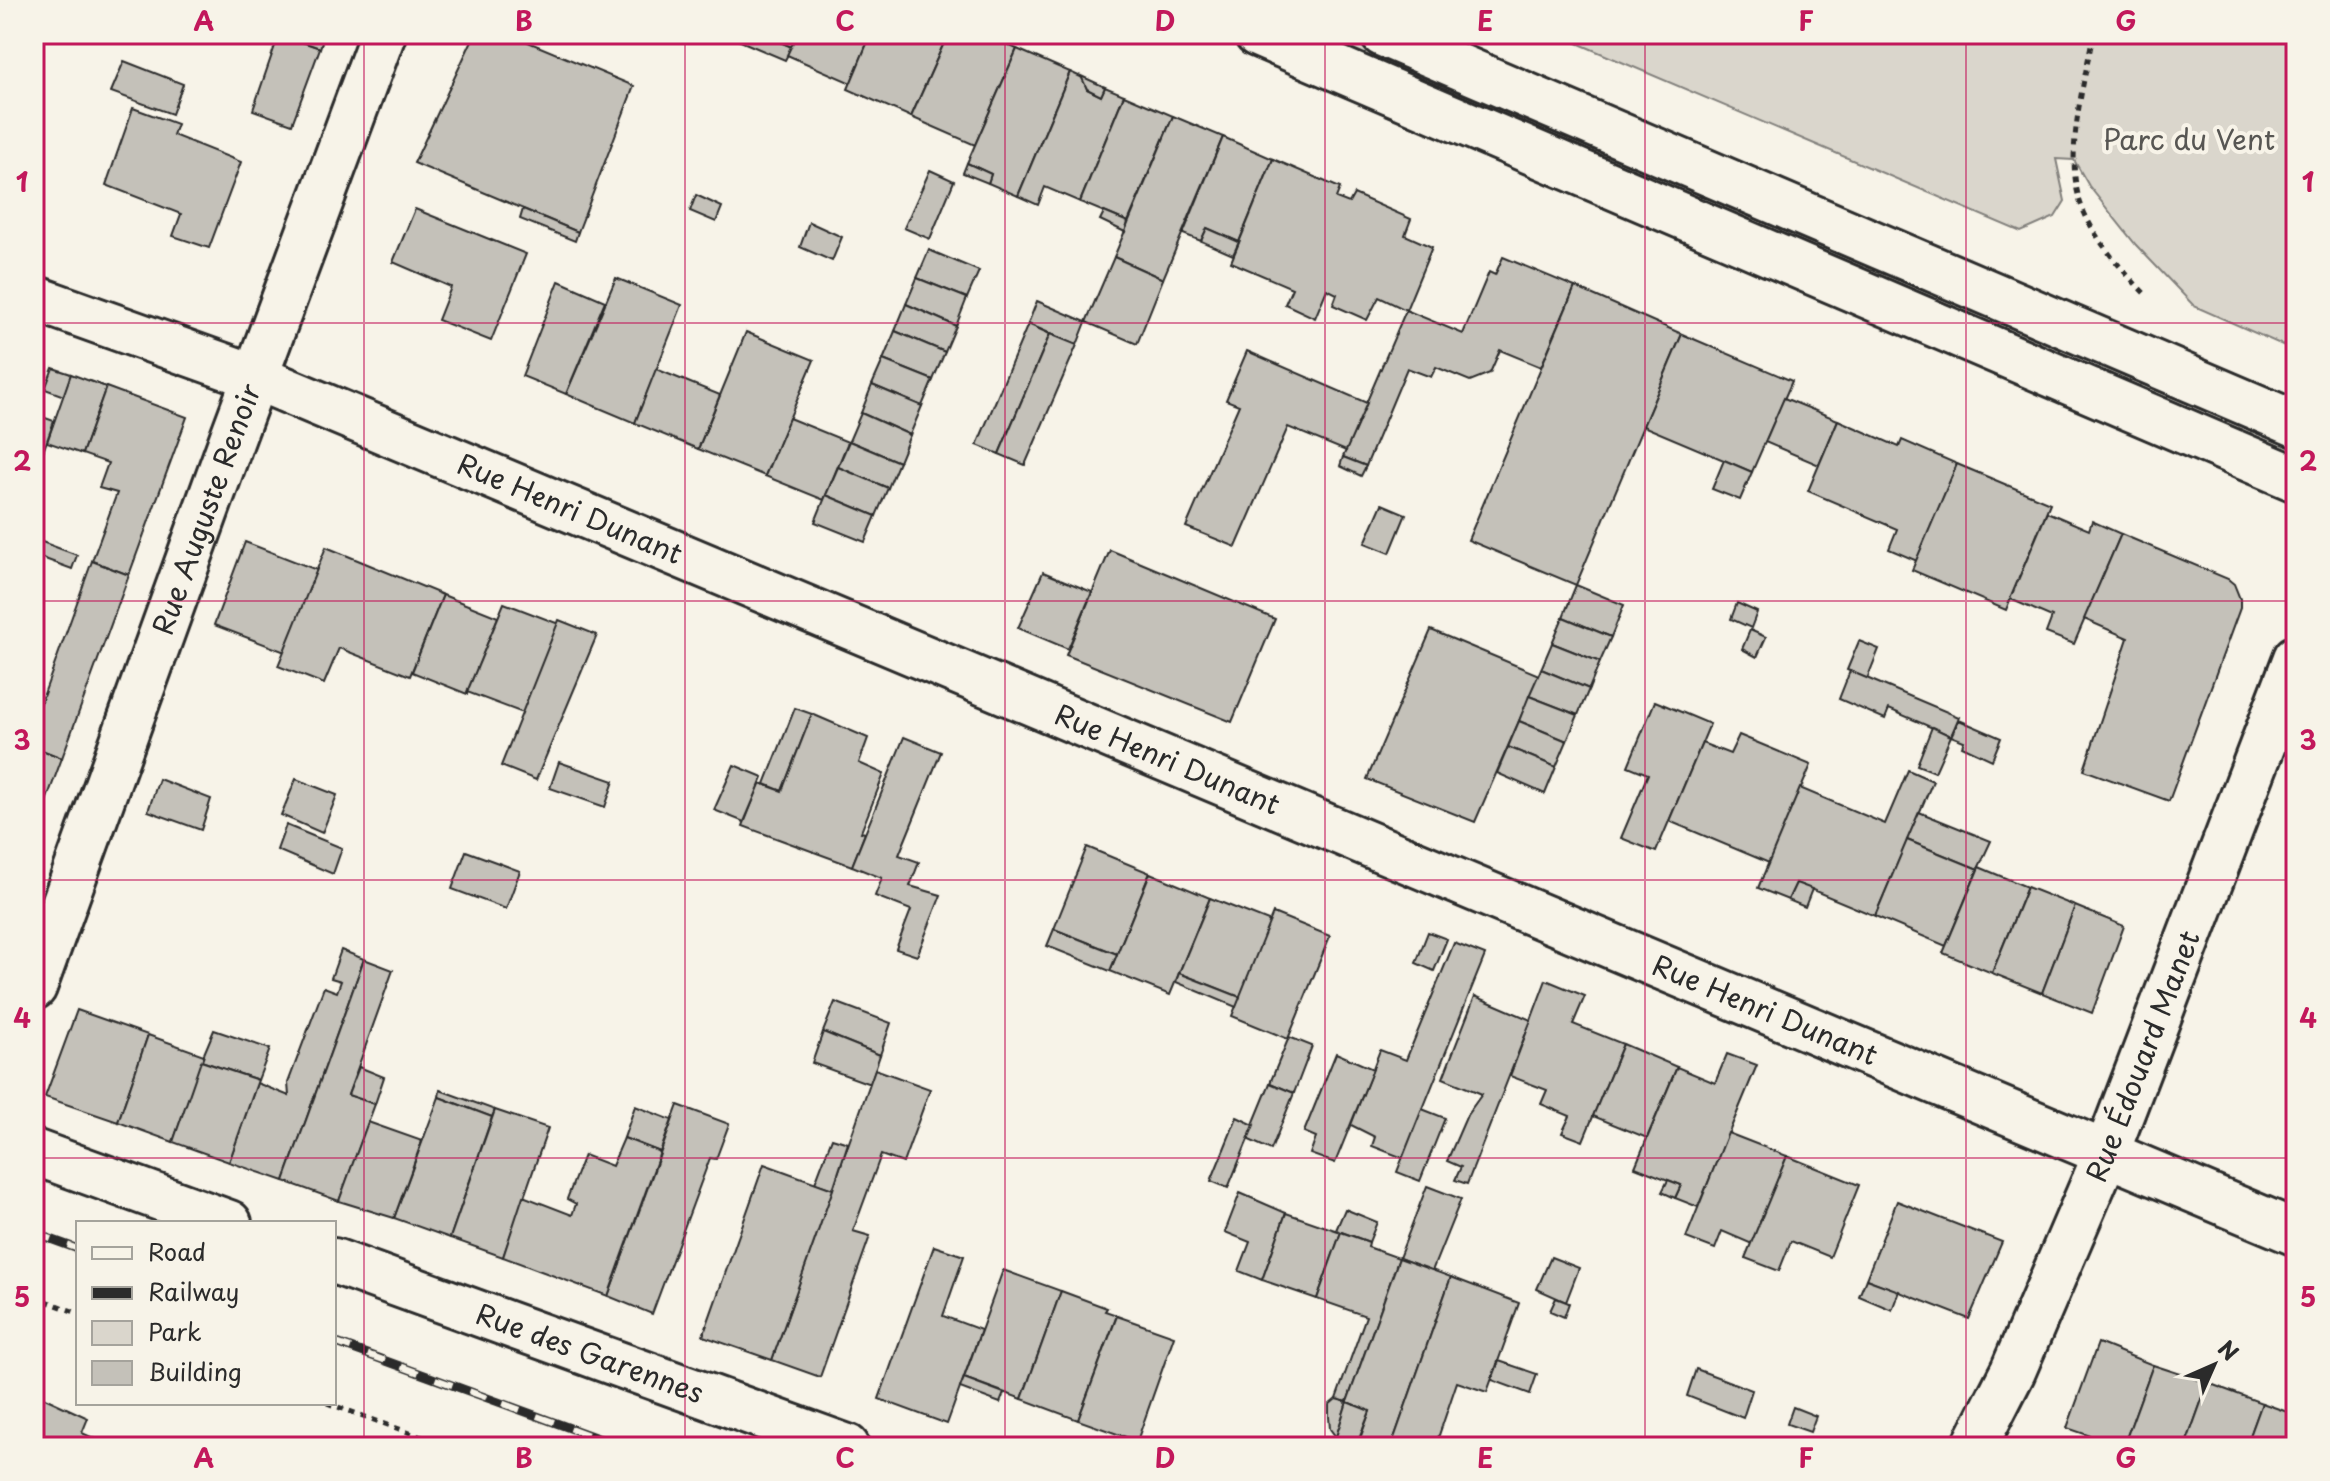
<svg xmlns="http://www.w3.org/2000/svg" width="2330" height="1481" font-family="'Playpen Sans',sans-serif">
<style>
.green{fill:#dad6cc;stroke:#82807c;stroke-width:2}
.building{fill:#c4c1b9;stroke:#2b2b2b;stroke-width:2}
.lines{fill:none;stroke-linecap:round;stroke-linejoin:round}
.street-casing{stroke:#2b2b2b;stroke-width:50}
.secondary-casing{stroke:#2b2b2b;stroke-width:50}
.path{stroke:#2b2b2b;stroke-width:5;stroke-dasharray:6 6;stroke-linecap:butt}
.street{stroke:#f7f3e8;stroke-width:44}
.secondary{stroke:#f7f3e8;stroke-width:44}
.rail-casing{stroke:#2b2b2b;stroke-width:9}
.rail{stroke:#f7f3e8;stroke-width:6;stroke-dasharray:18;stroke-linecap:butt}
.grid{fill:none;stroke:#c2185b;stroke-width:2;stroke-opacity:0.55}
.labels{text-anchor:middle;stroke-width:8;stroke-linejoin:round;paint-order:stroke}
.park-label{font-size:28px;fill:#575653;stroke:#f7f3e8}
.street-label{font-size:28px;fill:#2b2b2b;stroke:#f7f3e8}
.neatline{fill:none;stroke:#c2185b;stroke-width:3}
.grid-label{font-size:26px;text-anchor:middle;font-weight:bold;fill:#c2185b}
</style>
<rect width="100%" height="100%" fill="#f7f3e8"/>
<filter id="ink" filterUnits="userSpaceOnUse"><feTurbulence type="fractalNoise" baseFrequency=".0125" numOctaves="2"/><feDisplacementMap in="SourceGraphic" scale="16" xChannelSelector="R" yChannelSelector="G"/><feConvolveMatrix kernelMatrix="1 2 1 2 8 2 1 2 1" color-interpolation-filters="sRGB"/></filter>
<g filter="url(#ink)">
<g class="green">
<path d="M1304,34H1346L2243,418L2251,425V432L2247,437Z"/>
<path d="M1556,34H2296V351L2194,306L2136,245L2089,186L2074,160L2056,159L2065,201L2055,217L2021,232Z"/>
</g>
<g class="building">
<path d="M279,34L320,48L292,124L253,110Z"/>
<path d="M290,34H325L320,48L289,37Z"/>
<path d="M475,34H531L528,42L634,86L578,232L414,163Z"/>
<path d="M724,34H761L792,47L785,60Z"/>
<path d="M761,34H797L792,47Z"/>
<path d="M797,34H871L851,83L787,55Z"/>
<path d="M871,34H948L911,117L848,89Z"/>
<path d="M948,34H983L1017,49L975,145L911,117Z"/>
<path d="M1017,49L1070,72L1018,196L988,183L991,174L967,163Z"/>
<path d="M124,61L183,84L172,114L111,92Z"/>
<path d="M1070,72L1083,78L1087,89L1101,96L1105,87L1124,95L1080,202L1045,187L1038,205L1018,196Z"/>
<path d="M1081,76L1105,87L1101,96L1087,89Z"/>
<path d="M1124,95L1173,116L1128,222L1080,202Z"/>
<path d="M133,108L177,124L173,135L241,162L209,248L173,236L181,214L106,185Z"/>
<path d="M1173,116L1223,137L1163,279L1114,257Z"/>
<path d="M1223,137L1273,159L1239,242L1207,228L1201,241L1183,234Z"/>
<path d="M1273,159L1340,188L1336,198L1349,203L1354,194L1411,219L1405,235L1432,247L1406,310L1379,297L1367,320L1333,305L1337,294L1327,289L1315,318L1285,304L1292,288L1231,262Z"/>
<path d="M967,163L991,174L988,183L963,173Z"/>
<path d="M930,170L954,181L930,239L904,228Z"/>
<path d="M696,195L722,207L716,222L690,211Z"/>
<path d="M415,209L526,254L491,341L438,320L451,287L393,262Z"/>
<path d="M523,209L578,232L575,241L520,219Z"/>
<path d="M1104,212L1128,222L1125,232L1100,220Z"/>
<path d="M809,222L842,237L832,261L800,247Z"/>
<path d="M1207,228L1239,242L1233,255L1201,241Z"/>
<path d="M929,250L979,271L967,298L917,278Z"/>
<path d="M1114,257L1163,279L1137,344L1086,322Z"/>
<path d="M1503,257L1575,287L1541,367L1500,350L1490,373L1470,381L1436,367L1431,377L1407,368L1366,466L1343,457L1406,310L1463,334L1489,272L1495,275Z"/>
<path d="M616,278L682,305L635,423L566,394Z"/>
<path d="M917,278L967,298L956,326L906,304Z"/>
<path d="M559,281L605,301L566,394L522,376Z"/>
<path d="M1575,287L1682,334L1576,585L1468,540Z"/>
<path d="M1037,301L1086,322L1077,345L1028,324Z"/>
<path d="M906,304L956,326L945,352L895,331Z"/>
<path d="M1028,324L1050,334L999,454L977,445Z"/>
<path d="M895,331L945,352L933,380L883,360Z"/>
<path d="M746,332L814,360L765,476L698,449Z"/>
<path d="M1050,334L1077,345L1025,465L999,454Z"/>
<path d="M1682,334L1792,381L1752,472L1643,426Z"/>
<path d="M1247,351L1367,403L1346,451L1288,427L1236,547L1186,527L1239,405L1226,400Z"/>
<path d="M883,360L933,380L922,406L872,385Z"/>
<path d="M53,368L71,374L64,396L45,389Z"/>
<path d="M656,369L720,395L698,449L635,423Z"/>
<path d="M71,374L106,387L82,454L47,442Z"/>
<path d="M872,385L922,406L910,435L861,413Z"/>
<path d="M106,387L187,417L129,575L92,561L117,493L99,488L108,463L82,454Z"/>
<path d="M1784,398L1838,420L1819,465L1765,442Z"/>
<path d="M861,413L910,435L899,462L849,441Z"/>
<path d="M34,414L54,421L34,477Z"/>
<path d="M789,418L848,442L824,500L765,476Z"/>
<path d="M1838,420L1899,447L1902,440L1957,464L1917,561L1889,549L1897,529L1808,491Z"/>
<path d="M849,441L899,462L888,488L838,467Z"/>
<path d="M1343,457L1366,466L1361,476L1340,466Z"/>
<path d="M1724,460L1752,472L1740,500L1712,489Z"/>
<path d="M1957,464L2050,503L2006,610L1912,570Z"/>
<path d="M838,467L888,488L876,516L826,495Z"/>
<path d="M826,495L876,516L865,542L815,522Z"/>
<path d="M1382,504L1406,514L1390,553L1365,543Z"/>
<path d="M2047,512L2089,530L2092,521L2121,534L2074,644L2046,633L2052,617L2010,599Z"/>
<path d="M2121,534L2228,579L2234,584L2240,599V608L2169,801L2084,770L2128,638L2084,619Z"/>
<path d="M34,539L77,555L72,569L34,555Z"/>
<path d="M245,542L317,570L285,652L214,625Z"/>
<path d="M326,547L443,595L410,676L339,648L324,684L278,666Z"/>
<path d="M1110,550L1275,619L1232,722L1066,655Z"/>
<path d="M92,561L129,575L62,758L34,747V703L40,705Z"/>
<path d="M1043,572L1092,592L1068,649L1018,628Z"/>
<path d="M1576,585L1624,605L1611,637L1563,617Z"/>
<path d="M443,595L498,617L467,694L412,672Z"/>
<path d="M504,603L559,624L523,713L467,692Z"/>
<path d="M1737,603L1757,612L1751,628L1731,619Z"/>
<path d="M1563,617L1611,637L1600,662L1552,643Z"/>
<path d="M559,620L597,635L536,780L501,766Z"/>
<path d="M1431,630L1539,675L1475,822L1367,779Z"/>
<path d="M1750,630L1766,637L1757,657L1742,649Z"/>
<path d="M1859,641L1879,649L1867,679L1847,670Z"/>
<path d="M1552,643L1600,662L1589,689L1541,669Z"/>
<path d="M1541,669L1589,689L1578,715L1529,696Z"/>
<path d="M1850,671L1959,717L1951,736L1889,709L1885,719L1839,699Z"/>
<path d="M1529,696L1578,715L1567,741L1519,721Z"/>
<path d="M1655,701L1710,724L1656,852L1621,838L1648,774L1628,766Z"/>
<path d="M795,708L812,714L782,791L765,784Z"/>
<path d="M812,714L868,738L859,763L884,774L861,832L865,833L852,866L743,826L760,783L782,791Z"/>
<path d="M1959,720L2001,738L1992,760L1962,746L1964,741L1951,736Z"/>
<path d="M1519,721L1567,741L1556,767L1508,747Z"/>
<path d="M1932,727L1951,736L1935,772L1917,765Z"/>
<path d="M1739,735L1811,765L1769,863L1669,821L1702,743L1730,754Z"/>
<path d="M904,737L941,752L899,855L919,862L910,886L941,895L917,956L896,949L911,910L875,896L882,878L852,866Z"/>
<path d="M34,747L62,758L34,834Z"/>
<path d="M1508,747L1556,767L1545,794L1497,773Z"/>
<path d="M559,762L614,781L605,807L550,788Z"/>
<path d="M734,765L763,777L744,822L714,810Z"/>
<path d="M1908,770L1933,781L1875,916L1796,883L1788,900L1758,888L1800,788L1885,824Z"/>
<path d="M159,779L211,799L201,830L148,811Z"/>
<path d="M296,779L337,795L322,833L281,815Z"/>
<path d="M1919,812L1991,841L1978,869L1907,840Z"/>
<path d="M286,825L342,848L333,874L277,850Z"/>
<path d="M1907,840L1978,869L1946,946L1875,916Z"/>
<path d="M1087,847L1150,873L1117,954L1054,929Z"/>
<path d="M466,851L520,871L506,909L452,889Z"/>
<path d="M1979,867L2027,887L1992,973L1943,953Z"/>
<path d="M1150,873L1210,898L1170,995L1110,971Z"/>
<path d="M1796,883L1812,889L1805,907L1788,900Z"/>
<path d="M2027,887L2075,906L2042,993L1992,973Z"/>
<path d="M1210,898L1271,922L1240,997L1179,973Z"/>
<path d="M2075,906L2124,926L2092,1013L2042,993Z"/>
<path d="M1273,913L1330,936L1288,1039L1232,1016Z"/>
<path d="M1054,929L1117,954L1110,971L1047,946Z"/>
<path d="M1428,932L1447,939L1434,971L1416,963Z"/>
<path d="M1454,943L1485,955L1403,1158L1372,1146L1375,1137L1351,1125L1380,1050L1406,1060Z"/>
<path d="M341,950L364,959L284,1181L229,1162L257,1083L289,1096L288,1083L324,987L337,992L341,981L331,978Z"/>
<path d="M364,959L393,970L348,1095L375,1104L339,1201L284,1181Z"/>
<path d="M1179,973L1240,997L1236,1007L1176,982Z"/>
<path d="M1546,980L1585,996L1573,1024L1623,1044L1583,1141L1562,1133L1570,1116L1541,1104L1547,1090L1510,1076Z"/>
<path d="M1475,996L1531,1020L1467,1184L1455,1180L1461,1167L1447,1161L1467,1115L1482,1094L1443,1078Z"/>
<path d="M835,1002L891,1023L880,1055L823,1032Z"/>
<path d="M77,1010L148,1035L118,1122L45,1097Z"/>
<path d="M214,1030L270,1049L258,1080L201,1061Z"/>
<path d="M823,1032L880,1055L870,1084L812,1063Z"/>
<path d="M148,1035L204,1055L173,1142L118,1122Z"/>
<path d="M1289,1037L1312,1046L1294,1093L1270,1083Z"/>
<path d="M1623,1044L1677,1067L1647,1138L1593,1116Z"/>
<path d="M1336,1053L1373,1069L1335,1163L1310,1154L1316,1137L1304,1132Z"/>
<path d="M1727,1054L1757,1065L1698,1207L1675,1198L1681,1185L1635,1167L1677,1067L1715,1083Z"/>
<path d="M201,1061L258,1080L229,1162L173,1142Z"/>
<path d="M359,1067L384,1077L375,1104L348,1095Z"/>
<path d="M875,1069L930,1089L903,1163L881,1155L853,1231L870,1236L820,1377L772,1360Z"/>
<path d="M1270,1083L1294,1093L1271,1150L1247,1139Z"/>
<path d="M440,1090L495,1110L492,1117L439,1097Z"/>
<path d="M439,1097L492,1117L450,1238L394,1218Z"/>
<path d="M678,1105L729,1124L716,1159L710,1158L652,1314L608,1296Z"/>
<path d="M635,1106L672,1120L660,1152L624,1138Z"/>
<path d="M1422,1109L1445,1118L1420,1181L1397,1172Z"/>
<path d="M495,1110L548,1128L503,1257L450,1238Z"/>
<path d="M1237,1117L1254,1125L1228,1188L1211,1181Z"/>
<path d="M368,1122L422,1141L394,1218L339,1201Z"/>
<path d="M1728,1133L1787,1156L1752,1244L1722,1231L1715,1249L1686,1238Z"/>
<path d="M624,1138L660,1152L608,1296L503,1257L523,1196L572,1215L576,1204L567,1199L584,1155L612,1166Z"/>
<path d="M832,1138L848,1143L833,1189L815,1183Z"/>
<path d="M1787,1156L1859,1185L1830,1257L1791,1241L1779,1271L1745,1258Z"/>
<path d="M764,1164L833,1189L772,1360L703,1336Z"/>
<path d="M1668,1180L1681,1185L1675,1198L1662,1192Z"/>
<path d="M1427,1186L1461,1199L1432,1271L1399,1258Z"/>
<path d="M1240,1193L1286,1213L1262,1280L1239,1271L1250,1242L1225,1232Z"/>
<path d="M1897,1201L2002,1242L1969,1319L1866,1279Z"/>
<path d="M1345,1209L1377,1222L1369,1242L1336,1230Z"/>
<path d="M1286,1213L1341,1232L1317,1299L1262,1280Z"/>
<path d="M1341,1232L1369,1242L1368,1247L1399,1258L1347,1402L1336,1399L1366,1316L1317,1299Z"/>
<path d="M934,1246L964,1256L943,1316L981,1330L947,1424L879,1399Z"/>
<path d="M1551,1257L1579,1268L1566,1302L1537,1289Z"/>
<path d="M1399,1258L1451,1277L1391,1447H1357L1370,1411L1347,1402Z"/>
<path d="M1003,1270L1061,1291L1022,1399L964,1378Z"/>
<path d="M1451,1277L1519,1303L1487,1392L1457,1382L1435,1447H1391Z"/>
<path d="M1866,1279L1899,1291L1892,1310L1859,1296Z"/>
<path d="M1061,1291L1107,1308L1105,1311L1117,1315L1078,1420L1022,1399Z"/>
<path d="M1556,1298L1569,1303L1564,1317L1550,1311Z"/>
<path d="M1117,1316L1174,1336L1137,1441L1078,1420Z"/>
<path d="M2098,1343L2153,1365L2123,1447L2067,1428Z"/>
<path d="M1499,1361L1537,1374L1530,1394L1492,1380Z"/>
<path d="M2153,1365L2208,1383L2185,1447H2123Z"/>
<path d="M1696,1369L1752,1390L1743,1418L1687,1396Z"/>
<path d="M964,1378L1004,1393L1000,1403L960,1388Z"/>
<path d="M2208,1383L2262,1403L2246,1447H2185Z"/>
<path d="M34,1393L88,1418L82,1433L107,1444L106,1447H34Z"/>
<path d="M1336,1399L1347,1402L1336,1437L1330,1429L1329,1417V1405Z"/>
<path d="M1347,1402L1370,1411L1357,1444L1346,1447L1336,1437Z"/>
<path d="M2262,1403L2296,1415V1447H2246Z"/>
<path d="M1793,1407L1816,1416L1810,1432L1787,1424Z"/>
</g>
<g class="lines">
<defs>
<g id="street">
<path id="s1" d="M34,298L255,377L2296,1233"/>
<path id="s2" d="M34,987L232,439L383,34"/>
<path d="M34,1152L229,1223"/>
<path id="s3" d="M334,1261L847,1447"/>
<path id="s4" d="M1974,1447L2013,1371L2106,1154L2296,658"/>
</g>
<g id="secondary">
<path d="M1257,34L2296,479"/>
<path d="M1383,34L2296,424"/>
</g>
</defs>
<use href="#street" class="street-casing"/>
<use href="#secondary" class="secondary-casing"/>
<g class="path">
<path d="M2093,34C2084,87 2061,161 2084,212C2098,244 2123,271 2147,296"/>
<path d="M34,1297L78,1313"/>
<path d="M327,1403L449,1447"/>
</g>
<use href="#street" class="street"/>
<use href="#secondary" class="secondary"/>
<defs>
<g id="rail">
<path d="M34,1233L78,1249"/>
<path d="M334,1342L622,1447"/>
</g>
</defs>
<use href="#rail" class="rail-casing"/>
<use href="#rail" class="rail"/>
</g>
</g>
<path class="grid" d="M364,34V1447M685,34V1447M1005,34V1447M1325,34V1447M1645,34V1447M1966,34V1447M34,323H2296M34,601H2296M34,880H2296M34,1158H2296"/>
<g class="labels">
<g class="park-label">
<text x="2189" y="150">Parc du Vent</text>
</g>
<g class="street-label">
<text dy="10" stroke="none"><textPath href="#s2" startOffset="508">Rue Auguste Renoir</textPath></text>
<text dy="10" stroke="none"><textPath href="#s1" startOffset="576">Rue Henri Dunant</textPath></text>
<text dy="10" stroke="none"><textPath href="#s1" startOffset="1224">Rue Henri Dunant</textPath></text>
<text dy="10" stroke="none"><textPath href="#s1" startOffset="1872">Rue Henri Dunant</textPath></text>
<text dy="10" stroke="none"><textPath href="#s4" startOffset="426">Rue Édouard Manet</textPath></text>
<text dy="10" stroke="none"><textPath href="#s3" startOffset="272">Rue des Garennes</textPath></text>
</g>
</g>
<rect width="2330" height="1481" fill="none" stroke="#f7f3e8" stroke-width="88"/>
<rect x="76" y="1221" width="260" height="184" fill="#f7f3e8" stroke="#a5a39c" stroke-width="2"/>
<rect x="92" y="1247" width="40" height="12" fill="#f7f3e8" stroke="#a5a39c" stroke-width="2"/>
<text x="148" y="1261" font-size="24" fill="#2b2b2b">Road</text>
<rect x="92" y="1287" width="40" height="12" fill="#2b2b2b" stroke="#a5a39c" stroke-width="2"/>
<text x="148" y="1301" font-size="24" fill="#2b2b2b">Railway</text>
<rect x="92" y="1321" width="40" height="24" fill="#dad6cc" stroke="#a5a39c" stroke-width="2"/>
<text x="148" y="1341" font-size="24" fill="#2b2b2b">Park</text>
<rect x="92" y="1361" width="40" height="24" fill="#c4c1b9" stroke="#a5a39c" stroke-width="2"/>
<text x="148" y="1381" font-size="24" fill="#2b2b2b">Building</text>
<g transform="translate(2214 1365) rotate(45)" stroke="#f7f3e8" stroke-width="6" paint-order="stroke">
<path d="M0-6L14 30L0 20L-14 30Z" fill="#2b2b2b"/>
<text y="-12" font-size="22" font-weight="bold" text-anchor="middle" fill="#2b2b2b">N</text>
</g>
<rect x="44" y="44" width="2242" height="1393" class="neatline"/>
<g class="grid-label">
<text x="204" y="31">A</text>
<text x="524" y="31">B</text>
<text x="845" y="31">C</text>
<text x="1165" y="31">D</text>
<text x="1485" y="31">E</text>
<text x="1806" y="31">F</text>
<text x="2126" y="31">G</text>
<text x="22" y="192">1</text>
<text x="2308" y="192">1</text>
<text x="22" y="471">2</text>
<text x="2308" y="471">2</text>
<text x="22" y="750">3</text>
<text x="2308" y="750">3</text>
<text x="22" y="1028">4</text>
<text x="2308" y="1028">4</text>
<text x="22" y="1307">5</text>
<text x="2308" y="1307">5</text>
<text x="204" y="1468">A</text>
<text x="524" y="1468">B</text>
<text x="845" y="1468">C</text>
<text x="1165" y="1468">D</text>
<text x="1485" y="1468">E</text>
<text x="1806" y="1468">F</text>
<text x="2126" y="1468">G</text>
</g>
</svg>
